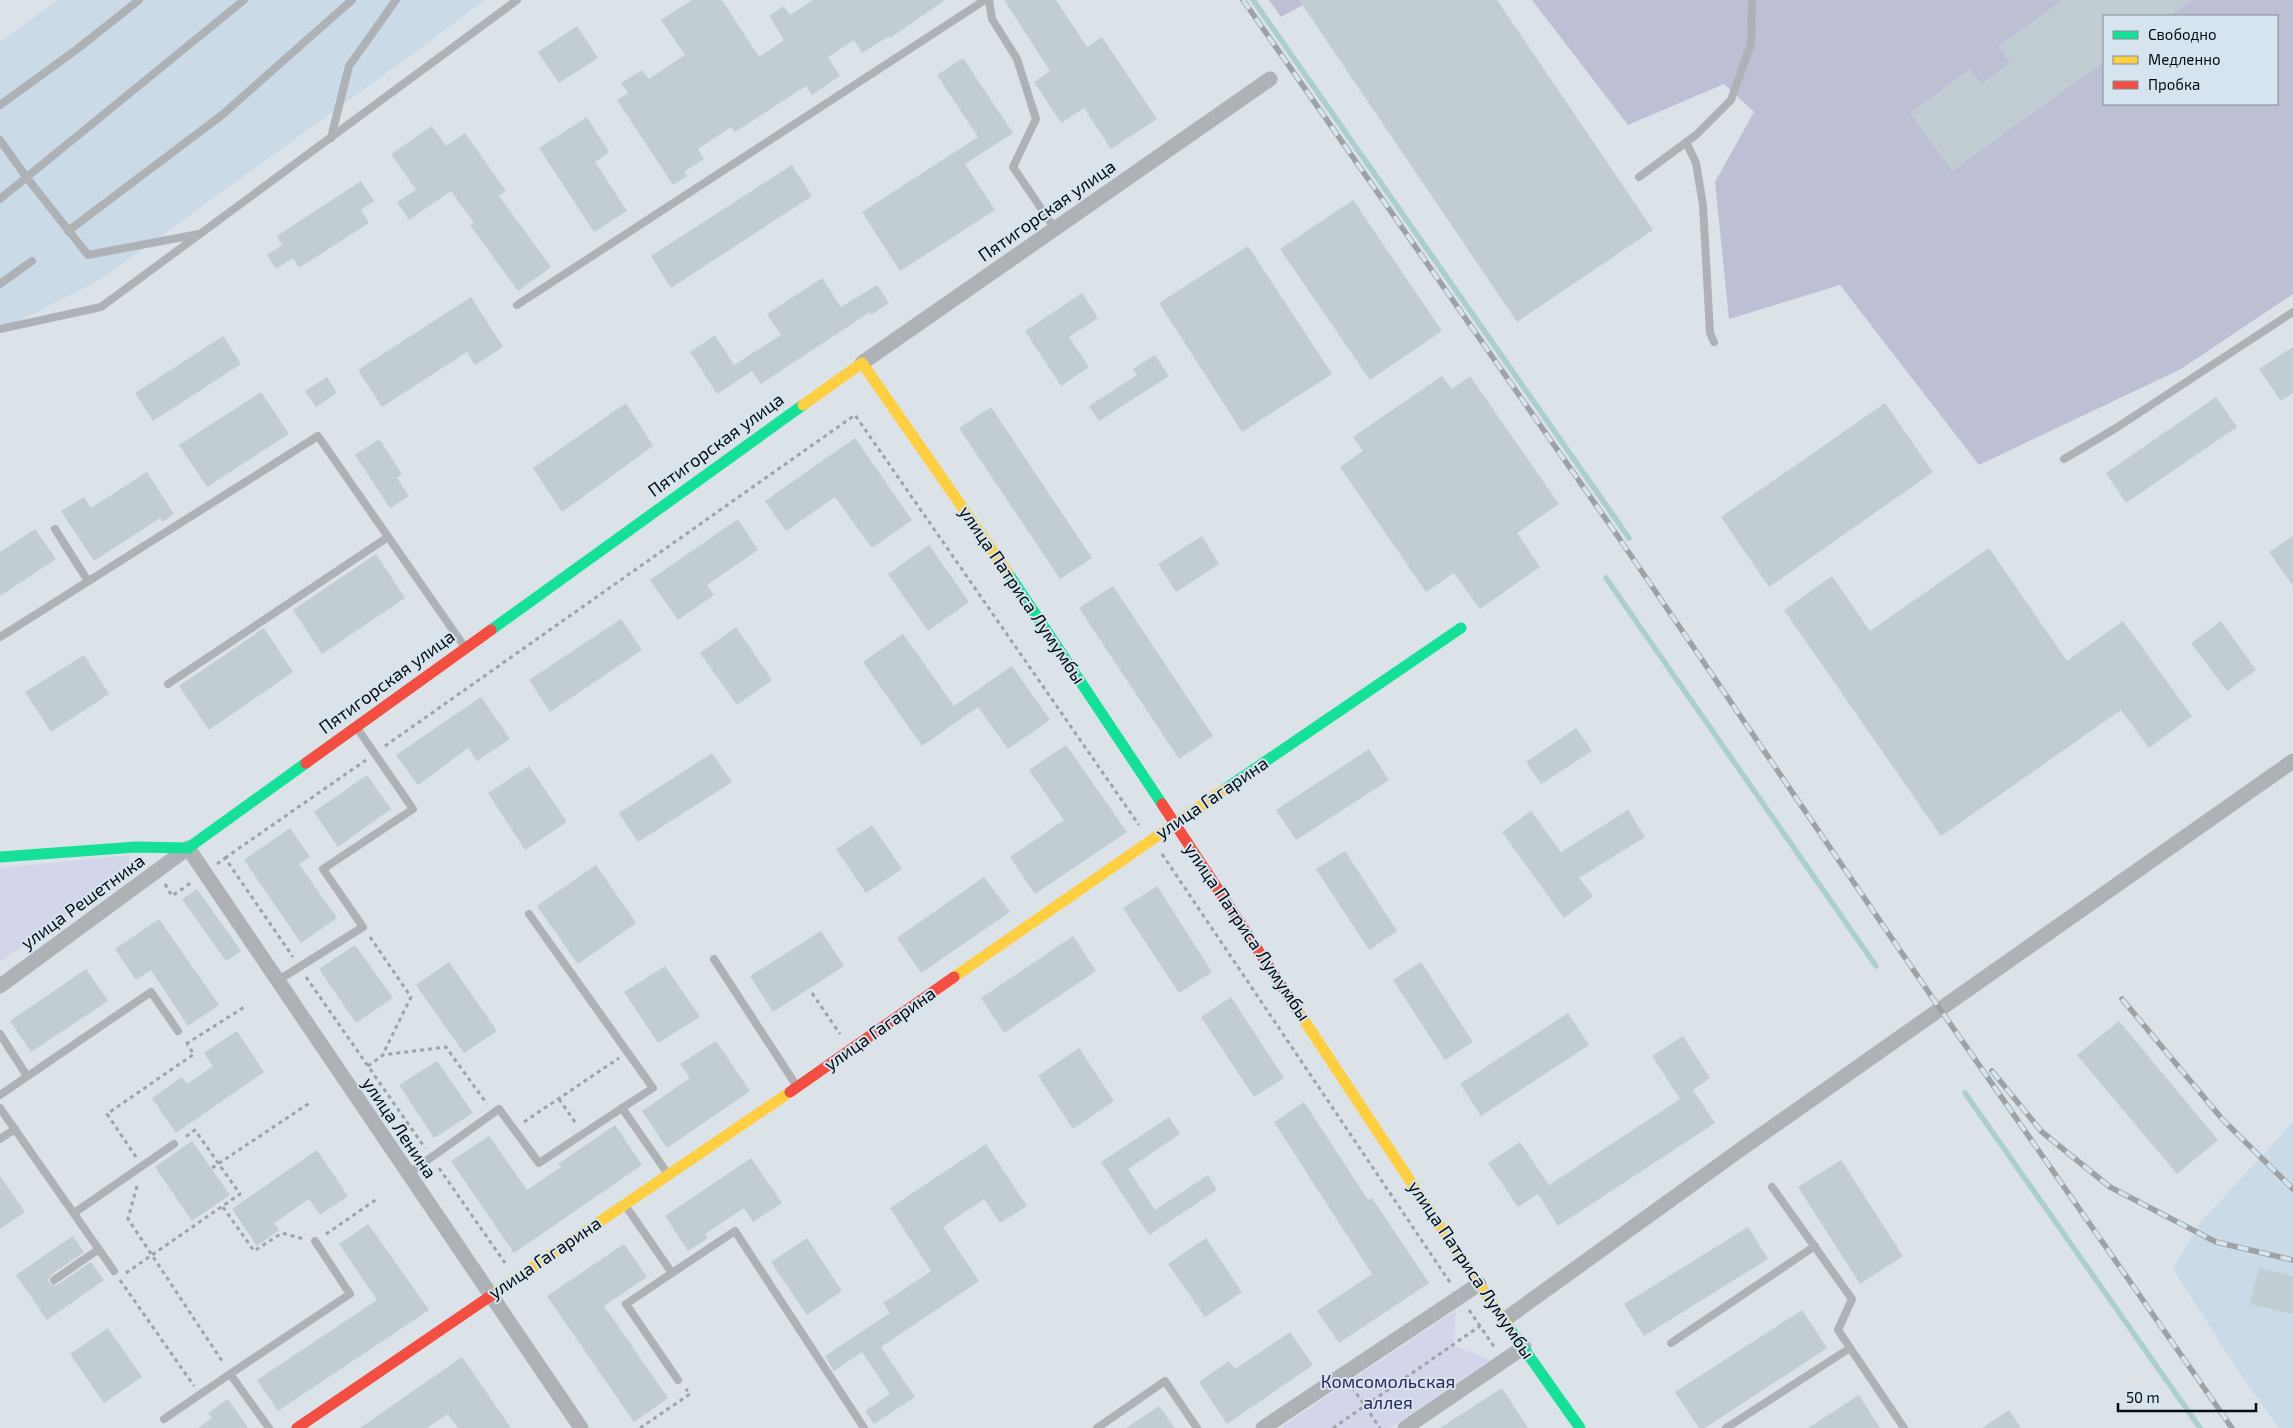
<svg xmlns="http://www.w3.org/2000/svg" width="2293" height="1428" font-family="'Exo 2',sans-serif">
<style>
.built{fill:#cadae6}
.green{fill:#d3d5eb}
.forest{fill:#bdbfd5;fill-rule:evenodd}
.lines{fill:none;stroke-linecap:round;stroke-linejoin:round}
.stream{stroke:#abcfce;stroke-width:5.5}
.building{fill:#c1cdd2}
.path{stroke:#9fa2a6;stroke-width:3;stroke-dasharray:4 4;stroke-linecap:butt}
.lane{stroke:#aeb2b7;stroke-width:8}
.street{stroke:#aeb2b7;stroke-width:15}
.fast{stroke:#16e098;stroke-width:11}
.slow{stroke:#ffcf43;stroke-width:11}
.jam{stroke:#f24e42;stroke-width:11}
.rail-casing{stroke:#9da2a6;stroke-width:5.5}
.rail{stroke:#d5e4ef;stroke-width:4;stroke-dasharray:11;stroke-linecap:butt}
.labels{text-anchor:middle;stroke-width:4;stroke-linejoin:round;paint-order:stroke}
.street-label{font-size:18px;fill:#070c10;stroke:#d5e4ef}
.park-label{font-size:18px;fill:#302856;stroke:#d5e4ef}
</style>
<rect width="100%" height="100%" fill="#dbe3e9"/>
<g class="built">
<path d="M58,0H484L432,40L103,278L0,331V42Z"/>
<path d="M2293,1122V1428H2279L2237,1369L2173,1269L2200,1223Z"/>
</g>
<g class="green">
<path d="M129,855V872L0,962V868Z"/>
<path d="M1456,1310L1454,1346L1490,1360L1390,1428H1280Z"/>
</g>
<g class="forest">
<path d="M1269,0H1312L1281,17Z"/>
<path d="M1532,0H2293V294L2181,369L1979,465L1840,285L1729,319L1715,182L1754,112L1724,84L1628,125ZM2104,16H2277V104H2104Z"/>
</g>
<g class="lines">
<g class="stream">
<path d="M1253,0L1629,538"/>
<path d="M1606,578L1876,966"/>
<path d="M1965,1093L2200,1428"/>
</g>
</g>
<g class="building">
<path d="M692,0H722L759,57L784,40L769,16L784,6L790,15L813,0H945L890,38L889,36L862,53L854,40L828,57L840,76L812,95L806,86L735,132L731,127L698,149L704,159L684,172L687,176L673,185L617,100L628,93L621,83L642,70L649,79L685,55L661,20Z"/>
<path d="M1004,0H1056L1087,47L1102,37L1157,119L1111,149L1084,108L1061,123L1034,82L1050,71Z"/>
<path d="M1299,0H1497L1653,230L1517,322Z"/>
<path d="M2063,0H2192L2169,16H2104V62L1952,171L1910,113L1970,69L1981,84L2010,63L1998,46Z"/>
<path d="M577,26L598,58L559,83L538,52Z"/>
<path d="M963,58L1013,133L965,164L995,210L900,271L862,212L978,137L937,75Z"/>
<path d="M587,117L609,152L595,162L627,211L594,232L539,148Z"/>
<path d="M432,126L446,146L465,133L506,191L499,196L551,267L518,291L470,225L474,223L451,191L409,220L397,202L416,190L391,154Z"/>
<path d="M792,165L812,196L671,288L651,256Z"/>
<path d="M361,181L374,201L361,210L369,223L299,268L293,258L276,269L267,255L282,245L277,236Z"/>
<path d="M1353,200L1442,331L1370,380L1280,249Z"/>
<path d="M1248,246L1332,374L1242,432L1159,303Z"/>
<path d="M822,278L841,307L877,285L889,303L871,315L870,312L761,384L752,371L717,394L690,352L715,335L734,365L781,335L767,314Z"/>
<path d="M1082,293L1098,318L1069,337L1089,367L1061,386L1025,331Z"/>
<path d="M471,297L503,347L475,365L467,352L382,407L358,370Z"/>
<path d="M223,336L241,364L153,421L135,393Z"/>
<path d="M2293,347V393L2281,401L2259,369Z"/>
<path d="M1155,355L1169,376L1099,421L1089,406L1137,375L1133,369Z"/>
<path d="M1442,376L1452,389L1470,376L1559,504L1517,533L1540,567L1480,609L1454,573L1426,592L1340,467L1363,451L1353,437Z"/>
<path d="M327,377L337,393L316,407L305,391Z"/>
<path d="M261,392L289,434L207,487L179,445Z"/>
<path d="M2216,397L2237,427L2126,503L2106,473Z"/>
<path d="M626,403L653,446L562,512L533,468Z"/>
<path d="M1885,403L1933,472L1769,587L1721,517Z"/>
<path d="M991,407L1092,558L1060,579L959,428Z"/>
<path d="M855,438L912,520L872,548L835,497L786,531L765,501Z"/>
<path d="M379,439L402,474L397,478L409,496L390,508L355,455Z"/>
<path d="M147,472L174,514L162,522L160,518L94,561L61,511L84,497L91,508Z"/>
<path d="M738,519L758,550L707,585L714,595L678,620L650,580Z"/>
<path d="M35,529L56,559L0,596V552Z"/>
<path d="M1202,536L1219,564L1176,592L1158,564Z"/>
<path d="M2293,536V586L2269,552Z"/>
<path d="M929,545L969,602L928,631L888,574Z"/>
<path d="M1989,548L2067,661L2123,621L2192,716L2149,748L2121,710L1941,836L1784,610L1832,576L1870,631Z"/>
<path d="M376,554L405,598L322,654L293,610Z"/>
<path d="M1113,586L1213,736L1179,759L1079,608Z"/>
<path d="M621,619L642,650L550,712L529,680Z"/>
<path d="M2221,621L2256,670L2227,691L2191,643Z"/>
<path d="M736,627L772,680L737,705L700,653Z"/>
<path d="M264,628L293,672L209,730L179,686Z"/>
<path d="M903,634L954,706L1012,666L1050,720L1008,749L978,707L922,746L863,662Z"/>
<path d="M84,655L109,694L51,732L25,692Z"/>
<path d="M481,697L510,739L477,761L468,748L418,785L396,755Z"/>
<path d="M1576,728L1592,751L1541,784L1526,762Z"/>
<path d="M1066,745L1127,832L1035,894L1010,857L1064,820L1029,770Z"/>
<path d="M1369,749L1389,780L1296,840L1276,810Z"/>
<path d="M712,753L732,782L638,842L619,813Z"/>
<path d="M529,766L567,822L525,850L488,793Z"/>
<path d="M367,775L391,809L338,847L314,812Z"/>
<path d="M1628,810L1645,837L1579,878L1593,896L1564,918L1502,832L1531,811L1561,852Z"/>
<path d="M872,825L902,869L866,893L836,849Z"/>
<path d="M290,828L310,857L299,864L337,918L301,943L244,860Z"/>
<path d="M1345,851L1397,931L1369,950L1316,869Z"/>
<path d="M596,865L636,923L578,964L537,906Z"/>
<path d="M984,877L1010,912L921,973L897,938Z"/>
<path d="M1157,886L1212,972L1179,993L1123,908Z"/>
<path d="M197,889L241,951L226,961L182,899Z"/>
<path d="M159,919L219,1005L188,1026L151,970L136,980L115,949Z"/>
<path d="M821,931L844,966L773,1012L750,976Z"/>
<path d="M1073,936L1096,971L1004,1033L981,998Z"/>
<path d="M355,945L393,998L356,1023L319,969Z"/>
<path d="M449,962L497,1031L464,1053L416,985Z"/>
<path d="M1421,962L1473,1042L1445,1060L1393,980Z"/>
<path d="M665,966L700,1017L658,1043L624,992Z"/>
<path d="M86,969L108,1001L31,1052L10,1021Z"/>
<path d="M1231,997L1284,1078L1254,1097L1201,1017Z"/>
<path d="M1568,1013L1589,1045L1481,1116L1460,1084Z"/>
<path d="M2119,1021L2218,1140L2177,1174L2077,1055Z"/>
<path d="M237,1031L264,1072L176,1133L152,1098L182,1077L187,1084L213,1066L204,1053Z"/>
<path d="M1683,1036L1710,1078L1693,1090L1715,1123L1558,1226L1538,1194L1518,1207L1488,1163L1520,1142L1549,1185L1680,1099L1652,1056Z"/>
<path d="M716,1041L750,1091L667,1148L642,1111L690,1078L680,1064Z"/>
<path d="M1079,1048L1114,1101L1073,1129L1038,1076Z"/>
<path d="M437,1061L473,1113L434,1138L399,1085Z"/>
<path d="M1304,1102L1368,1200L1372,1198L1429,1283L1339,1343L1317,1311L1372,1274L1274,1122Z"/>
<path d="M1169,1117L1180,1134L1128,1169L1155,1210L1208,1175L1217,1190L1149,1235L1101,1162Z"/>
<path d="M615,1125L642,1165L514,1253L451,1161L489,1136L527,1190L561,1167L558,1164Z"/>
<path d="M192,1141L230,1195L192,1221L155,1167Z"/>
<path d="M986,1144L1027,1206L1000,1223L984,1199L943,1227L979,1281L881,1347L915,1397L874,1424L865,1411L890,1394L862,1352L834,1371L825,1356L890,1313L883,1303L931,1271L890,1208Z"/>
<path d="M317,1150L348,1196L320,1215L309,1199L274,1223L279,1230L257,1246L232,1209Z"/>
<path d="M751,1158L782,1203L753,1222L744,1208L705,1234L708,1238L688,1251L665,1216Z"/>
<path d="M1841,1160L1903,1256L1860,1284L1798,1187Z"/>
<path d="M0,1176L25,1212L0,1229Z"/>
<path d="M368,1224L429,1310L278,1411L257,1380L377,1300L339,1244Z"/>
<path d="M1748,1227L1768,1259L1644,1336L1624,1304Z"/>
<path d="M73,1236L84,1252L51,1275L48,1280L50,1284L57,1285L91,1262L104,1280L47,1320L16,1275Z"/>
<path d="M807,1238L842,1291L807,1315L771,1262Z"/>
<path d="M1206,1238L1242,1292L1205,1317L1168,1264Z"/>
<path d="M624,1244L647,1277L604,1306L668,1398L634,1422L547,1296Z"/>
<path d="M2259,1268L2293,1276V1314L2250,1304Z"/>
<path d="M1802,1310L1827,1348L1705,1428H1699L1675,1392Z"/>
<path d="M108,1328L142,1377L104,1403L70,1354Z"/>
<path d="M1290,1332L1313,1365L1227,1424L1199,1382L1229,1361L1235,1369Z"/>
<path d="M462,1357L511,1428H458L448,1414L427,1428H360Z"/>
<path d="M1502,1388L1528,1428H1440Z"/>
<path d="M1859,1395L1880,1428H1808Z"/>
<path d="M228,1399L248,1428H198L212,1418L208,1413Z"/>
<path d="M1159,1406L1175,1428H1126Z"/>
<path d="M2009,1410L2021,1428H1982Z"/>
</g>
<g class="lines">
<g class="path">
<path d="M385,746L855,415L1139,825"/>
<path d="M1162,854L1451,1284"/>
<path d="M225,858L366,760"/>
<path d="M217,864L225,858L293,957"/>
<path d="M165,884L172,896L192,882"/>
<path d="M370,937L411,997L383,1054"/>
<path d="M306,977L425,1148"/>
<path d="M812,993L840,1034"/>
<path d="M186,1044L246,1006"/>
<path d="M368,1066L383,1055L446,1047L487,1104"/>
<path d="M559,1099L577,1125"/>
<path d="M524,1122L619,1058"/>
<path d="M136,1157L107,1114L194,1054L187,1045"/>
<path d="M212,1168L311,1102"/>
<path d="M439,1168L505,1263"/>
<path d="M137,1186L128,1219L224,1364"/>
<path d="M223,1207L254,1251L282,1233L304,1239"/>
<path d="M326,1234L377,1199"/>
<path d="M126,1273L240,1194L195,1130L184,1138"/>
<path d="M120,1280L194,1386"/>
<path d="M1469,1310L1495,1348"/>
<path d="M1352,1387L1380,1428"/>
<path d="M640,1428L690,1394L686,1389"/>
<path d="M1333,1428L1480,1326"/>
</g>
<g class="lane">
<path d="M989,0L992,19L1017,59L1036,119L1013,167L1055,229"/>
<path d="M0,105L76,50L139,0"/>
<path d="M331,138L349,66L396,0"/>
<path d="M0,140L27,178L88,255L199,234"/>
<path d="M1686,142L1696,163L1703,205L1710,333L1714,342"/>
<path d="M1639,177L1696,135L1731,100L1751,44L1752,0"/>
<path d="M0,199L244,0"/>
<path d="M68,231L222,115L352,0"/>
<path d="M0,284L32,261"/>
<path d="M517,305L985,0"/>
<path d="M0,329L101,307L517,0"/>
<path d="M2064,459L2116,428L2293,312"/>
<path d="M55,529L88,581"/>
<path d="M0,637L318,436L464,646"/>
<path d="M168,684L388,537"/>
<path d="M529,914L653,1088L622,1108L668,1174"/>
<path d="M714,959L796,1085"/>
<path d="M277,981L363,927L323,869L413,809L357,728"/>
<path d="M0,1034L27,1076"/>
<path d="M0,1095L151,992L178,1031"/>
<path d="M0,1108L114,1271"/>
<path d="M0,1139L15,1129"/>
<path d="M408,1174L499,1109L539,1163L622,1108"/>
<path d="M1772,1187L1852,1299L1838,1330L1904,1428"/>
<path d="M625,1205L672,1273L735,1231L864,1428"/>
<path d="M74,1213L174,1144"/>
<path d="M672,1273L626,1304L678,1380"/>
<path d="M54,1280L99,1249"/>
<path d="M1671,1343L1815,1246"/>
<path d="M164,1419L230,1374"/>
<path d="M269,1428L230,1374L350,1294L315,1241"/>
<path d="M1097,1428L1165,1381L1197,1428"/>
<path d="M1726,1428L1850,1348"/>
</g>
<g class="street">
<path d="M862,363L1270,79"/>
<path d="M0,986L188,848L581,1428"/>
<path d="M1504,1320L1744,1147L2293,761"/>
<path d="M1263,1428L1479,1284"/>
<path d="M1405,1428L1524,1347"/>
</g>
<g class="fast">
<path d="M1008,573L1162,804"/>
<path d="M491,630L803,405"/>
<path d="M1225,789L1461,628"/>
<path d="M0,857L136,847L188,848L306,763"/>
<path d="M1510,1329L1580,1428"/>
</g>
<g class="slow">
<path d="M803,405L862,363L1008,573"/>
<path d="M954,977L1225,789"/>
<path d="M1298,1011L1469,1270L1510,1329"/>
<path d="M492,1295L790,1092"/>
</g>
<g class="jam">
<path d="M306,763L491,630"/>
<path d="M1162,804L1298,1011"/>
<path d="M790,1092L954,977"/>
<path d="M297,1428L492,1295"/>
</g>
<defs>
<g id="rail">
<path d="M1243,0L1619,538L1940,1009L2232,1428"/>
<path d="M2122,999L2223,1120L2293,1189"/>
<path d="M1992,1071L2042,1132L2110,1187L2216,1242L2293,1260"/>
</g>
</defs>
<use href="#rail" class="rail-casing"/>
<use href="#rail" class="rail"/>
</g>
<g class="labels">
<g class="street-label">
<text transform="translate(1047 211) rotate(-35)" y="6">Пятигорская улица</text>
<text transform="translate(716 445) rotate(-36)" y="6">Пятигорская улица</text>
<text transform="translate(1022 595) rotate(56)" y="6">улица Патриса Лумумбы</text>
<text transform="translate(387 682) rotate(-36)" y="6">Пятигорская улица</text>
<text transform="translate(1212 798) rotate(-34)" y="6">улица Гагарина</text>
<text transform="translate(83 902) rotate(-36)" y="6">улица Решетника</text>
<text transform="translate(1247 932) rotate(56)" y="6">улица Патриса Лумумбы</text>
<text transform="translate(880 1029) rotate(-35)" y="6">улица Гагарина</text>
<text transform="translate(399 1128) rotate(56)" y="6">улица Ленина</text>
<text transform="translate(545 1258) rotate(-34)" y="6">улица Гагарина</text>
<text transform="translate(1471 1270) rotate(56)" y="6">улица Патриса Лумумбы</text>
</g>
<g class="park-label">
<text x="1388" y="1388">Комсомольская<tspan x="1388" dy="21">аллея</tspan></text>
</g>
</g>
<rect x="2103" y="15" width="175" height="90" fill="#d5e4ef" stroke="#838e96"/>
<rect x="2113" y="31" width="25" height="8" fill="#16e098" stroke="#838e96"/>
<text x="2148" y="40" font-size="15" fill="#070c10">Свободно</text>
<rect x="2113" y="56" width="25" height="8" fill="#ffcf43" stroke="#838e96"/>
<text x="2148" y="65" font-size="15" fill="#070c10">Медленно</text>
<rect x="2113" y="81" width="25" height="8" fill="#f24e42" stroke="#838e96"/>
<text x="2148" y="90" font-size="15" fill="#070c10">Пробка</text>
<path d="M2118 1403v8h138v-8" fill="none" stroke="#070c10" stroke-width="2.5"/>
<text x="2126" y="1403" font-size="15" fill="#070c10" stroke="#d5e4ef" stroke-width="4" paint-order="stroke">50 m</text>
</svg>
